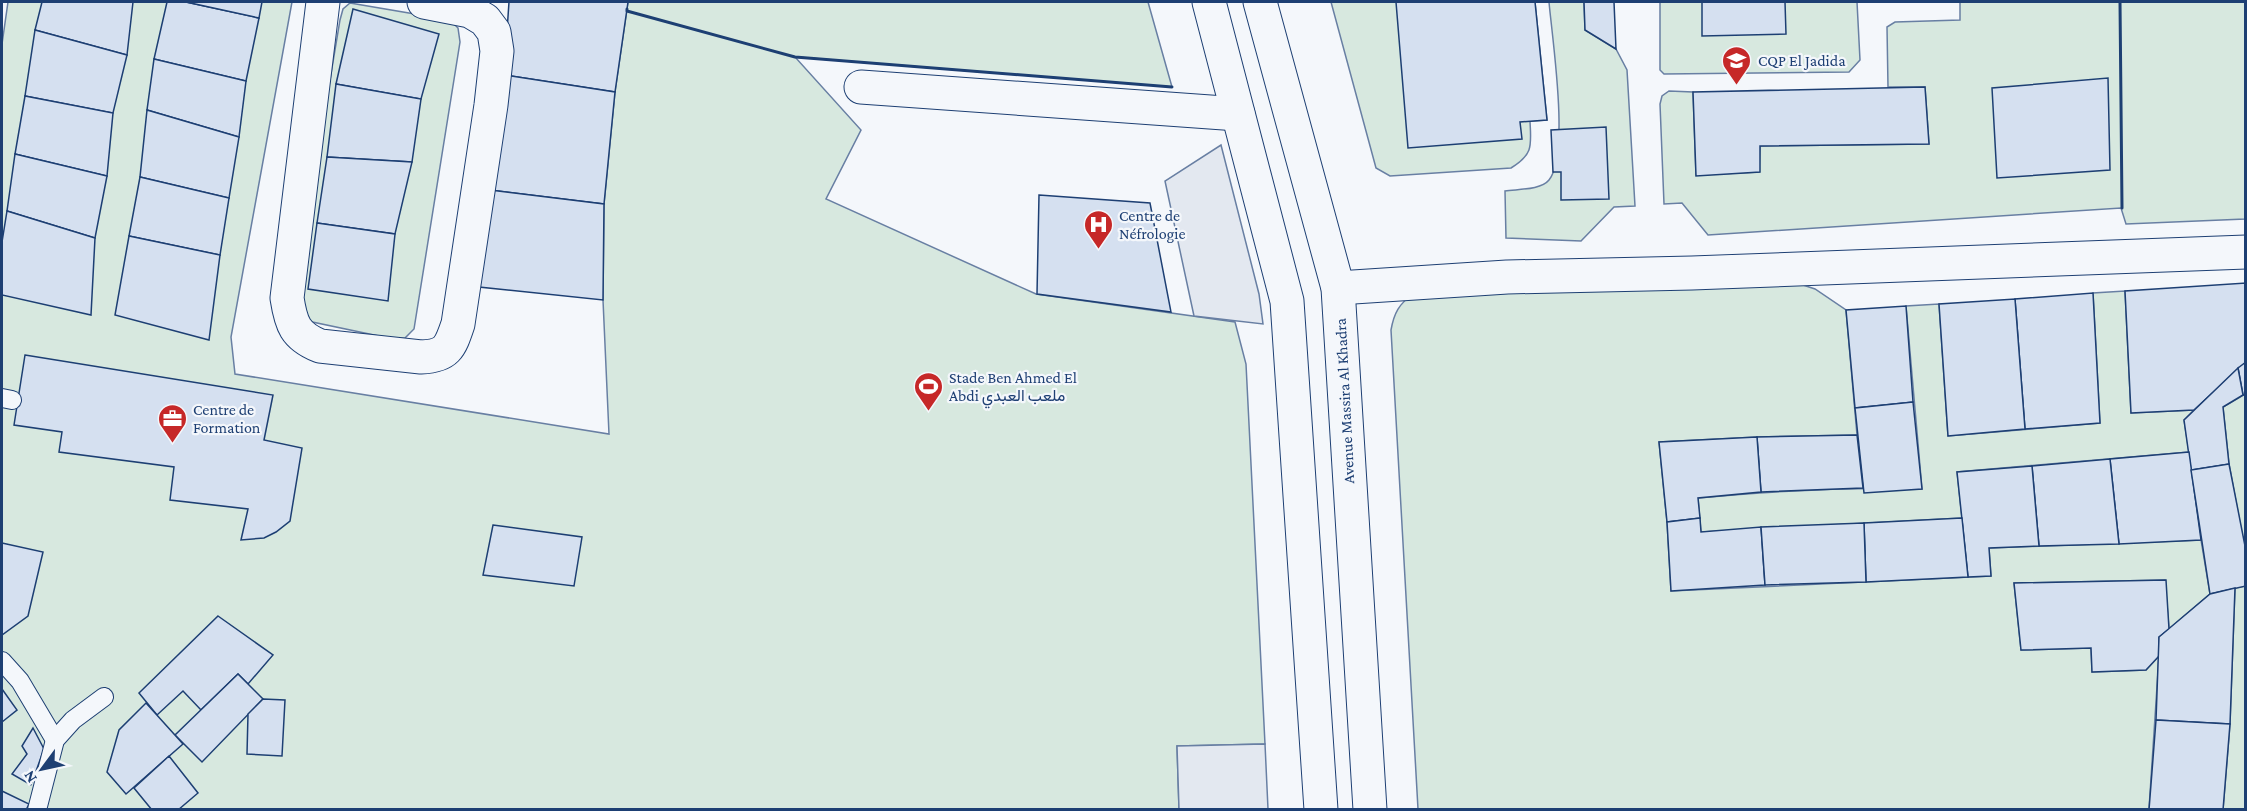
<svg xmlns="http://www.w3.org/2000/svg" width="2247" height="811" font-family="'Crimson Pro',Vazirmatn,serif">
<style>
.green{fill:#d7e8df;stroke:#687fa3;stroke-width:1.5}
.parking{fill:#e3e8f0;stroke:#687fa3;stroke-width:1.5}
.building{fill:#d5e0f0;stroke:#1d3f73;stroke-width:1.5}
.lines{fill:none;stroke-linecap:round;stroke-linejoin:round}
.service-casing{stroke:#1d3f73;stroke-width:20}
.minor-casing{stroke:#1d3f73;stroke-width:35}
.tertiary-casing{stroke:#1d3f73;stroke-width:35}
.service{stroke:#f4f7fb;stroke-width:18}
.minor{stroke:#f4f7fb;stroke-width:33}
.tertiary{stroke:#f4f7fb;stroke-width:33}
.wall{stroke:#1d3f73;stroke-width:3}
.labels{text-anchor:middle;stroke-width:4.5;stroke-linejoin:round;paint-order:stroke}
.poi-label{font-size:16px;fill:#1d3f73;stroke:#f4f7fb;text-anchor:start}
.street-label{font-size:16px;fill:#1d3f73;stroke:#f4f7fb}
</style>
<rect width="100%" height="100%" fill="#f4f7fb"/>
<g class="green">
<path d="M8,2H292L231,337L235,374L609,434L603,300L604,204L615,92L628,2H1148L1172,87L795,57L861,130L826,199L1036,294L1235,322L1246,364L1265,744L1177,746L1179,809L2,810V44Z"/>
<path d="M1331,2H1535L1547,120L1530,121C1531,145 1534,154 1511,168L1390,176L1376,168Z"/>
<path d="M1549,2H1584L1585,30L1616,49L1627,70L1635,206L1614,207L1581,241L1506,238L1505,191C1518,189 1541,190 1549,180C1570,154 1552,37 1549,2Z"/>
<path d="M1660,2H1857L1860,60L1849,72L1664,74L1660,70Z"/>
<path d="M1960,2H2245V219L2126,224L2121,208L1708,235L1682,203L1664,204L1660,104L1662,96L1669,91L1693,92L1696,175L1759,172L1760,146L1929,144L1925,87H1888L1887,27L1895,22L1960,20Z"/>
<path d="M350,3L450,20L458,28L460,42L414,329L405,338L393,339L303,320L294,296L340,20L343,9Z"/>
<path d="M1803,285L1815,289L1846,310L1857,435L1757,437L1659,442L1667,522L1671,591L1991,576L1989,548L2201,540L2210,594L2169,629L2165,580L2014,583L2021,650L2091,648L2092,672L2146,670L2159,656L2149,809H1418L1391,330C1394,313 1399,304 1413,294Z"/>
<path d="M2125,291L2131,413L2194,410L2184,420L2189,452L1957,472L1962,518L1701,532L1698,498C1773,491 1847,487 1922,489L1906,306L1939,304L1948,436L2100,423L2093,293Z"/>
<path d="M2245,394V550L2229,464L2223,407Z"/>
<path d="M2245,586V809L2223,810L2230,724L2235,588Z"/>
</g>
<g class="parking">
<path d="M1221,145L1259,294L1263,324L1194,316L1165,181Z"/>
<path d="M1265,744L1268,809H1179L1177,746Z"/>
</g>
<g class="building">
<path d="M42,2H133L127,55L35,30Z"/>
<path d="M167,2H186L259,18L246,81L154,59Z"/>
<path d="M186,2H262L259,18Z"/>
<path d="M509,2H628L615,92L504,75Z"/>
<path d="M1396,2H1535L1547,120L1520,122L1522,139L1408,148Z"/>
<path d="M1584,2H1614L1616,49L1585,30Z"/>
<path d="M1702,2H1785L1786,34L1702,36Z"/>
<path d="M353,9L439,34L421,99L336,84Z"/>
<path d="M35,30L127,55L113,113L25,96Z"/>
<path d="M154,59L246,81L239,137L147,110Z"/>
<path d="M504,75L615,92L604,204L490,190Z"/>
<path d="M2108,78L2110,170L1997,178L1992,88Z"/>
<path d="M336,84L421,99L412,162L327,157Z"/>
<path d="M1925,87L1929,144L1760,146V172L1696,176L1693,92Z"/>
<path d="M25,96L113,113L107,176L15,154Z"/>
<path d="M147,110L239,137L229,198L140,177Z"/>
<path d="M1606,127L1609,199L1561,200V172H1553L1551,130Z"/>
<path d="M15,154L107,176L95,238L7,211Z"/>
<path d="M327,157L412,162L395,234L317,223Z"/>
<path d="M140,177L229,198L220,255L129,236Z"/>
<path d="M490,190L604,204L603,300L479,287Z"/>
<path d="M1039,195L1150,203L1171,312L1037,294Z"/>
<path d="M7,211L95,238L91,315L2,295V242Z"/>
<path d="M317,223L395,234L388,301L308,289Z"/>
<path d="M129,236L220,255L209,340L115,315Z"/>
<path d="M2246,283V362L2194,410L2131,413L2125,291Z"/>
<path d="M2093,293L2100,423L2025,429L2015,299Z"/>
<path d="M2015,299L2025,429L1948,436L1939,304Z"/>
<path d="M1906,306L1913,402L1855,408L1846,310Z"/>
<path d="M25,355L273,395L264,440L302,448L290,521L276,532L264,538L241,540L248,509L170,500L174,467L59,452L62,432L14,425Z"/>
<path d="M2246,362V394L2243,395L2238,368Z"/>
<path d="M2238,368L2243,395L2223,407L2229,464L2191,470L2184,420Z"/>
<path d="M1913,402L1922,489L1864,493L1855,408Z"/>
<path d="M1857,435L1863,488L1761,492L1757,437Z"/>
<path d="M1757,437L1761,492L1698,498L1700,518L1667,522L1659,442Z"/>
<path d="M2189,452L2201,540L2119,544L2110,459Z"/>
<path d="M2110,459L2119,544L2039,546L2032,466Z"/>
<path d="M2229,464L2246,551V586L2210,594L2191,470Z"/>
<path d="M2032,466L2039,546L1989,548L1991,576L1968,577L1957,472Z"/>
<path d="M1700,518L1701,532L1761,527L1765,585L1671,591L1667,522Z"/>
<path d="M1962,518L1968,577L1866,582L1864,523Z"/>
<path d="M1864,523L1866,582L1765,585L1761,527Z"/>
<path d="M493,525L582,537L574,586L483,575Z"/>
<path d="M2,543L43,552L28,616L2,635Z"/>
<path d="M2166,580L2169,629L2159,637V656L2146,670L2092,672L2091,648L2021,650L2014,583Z"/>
<path d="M2235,588L2230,724L2156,720L2159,637L2210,594Z"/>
<path d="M218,616L273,655L248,684L238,674L201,710L183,691L157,715L139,693Z"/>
<path d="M238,674L263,699L202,762L175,735Z"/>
<path d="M2,689L17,710L2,722Z"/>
<path d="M263,699L285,700L282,756L247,754L248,714Z"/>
<path d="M146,703L183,744L126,794L107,772L119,730Z"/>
<path d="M2156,720L2230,724L2223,810H2149Z"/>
<path d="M33,728L44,749L31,785L12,774L27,754L22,746Z"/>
<path d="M169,756L198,793L178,810H152L134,788Z"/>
<path d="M2,791L29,804L26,810H2Z"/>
</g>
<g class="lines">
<defs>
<g id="service">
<path d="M2,398L12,400"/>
<path d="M2,661L20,681L55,740"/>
<path d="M37,810L55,740L73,720L104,697"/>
</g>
<g id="minor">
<path d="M323,2L287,298C291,324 295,336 320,346L421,357C447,356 450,348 458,324L491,105L497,51L494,32L485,20L470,11L424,2"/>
<path d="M861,87L1238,114"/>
<path d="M1338,288L1507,277L1692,273L2246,252"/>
</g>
<g id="tertiary">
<path d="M1209,2L1287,301L1321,810"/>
<path d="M1260,2L1338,288L1370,810"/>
</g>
</defs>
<use href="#service" class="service-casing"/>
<use href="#minor" class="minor-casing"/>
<use href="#tertiary" class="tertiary-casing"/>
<use href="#service" class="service"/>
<use href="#minor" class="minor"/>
<use href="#tertiary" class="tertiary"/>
<g class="wall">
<path d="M2120,2L2122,208"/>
<path d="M627,9V11L795,57L1172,87"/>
</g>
</g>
<defs>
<symbol id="school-pin" viewBox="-11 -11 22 30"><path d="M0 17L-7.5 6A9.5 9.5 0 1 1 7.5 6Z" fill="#c62828" stroke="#f4f7fb"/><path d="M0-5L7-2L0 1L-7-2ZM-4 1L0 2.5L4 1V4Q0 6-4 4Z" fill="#fff"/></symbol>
<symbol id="hospital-pin" viewBox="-11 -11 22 30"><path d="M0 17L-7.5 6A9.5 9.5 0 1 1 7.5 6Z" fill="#c62828" stroke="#f4f7fb"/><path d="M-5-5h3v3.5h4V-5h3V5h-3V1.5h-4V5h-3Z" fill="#fff"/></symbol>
<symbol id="stadium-pin" viewBox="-11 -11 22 30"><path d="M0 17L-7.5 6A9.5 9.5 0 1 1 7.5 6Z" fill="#c62828" stroke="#f4f7fb"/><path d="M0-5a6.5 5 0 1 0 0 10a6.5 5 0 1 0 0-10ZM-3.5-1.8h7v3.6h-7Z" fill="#fff"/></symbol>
<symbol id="office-pin" viewBox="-11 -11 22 30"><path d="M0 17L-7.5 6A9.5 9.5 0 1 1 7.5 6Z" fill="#c62828" stroke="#f4f7fb"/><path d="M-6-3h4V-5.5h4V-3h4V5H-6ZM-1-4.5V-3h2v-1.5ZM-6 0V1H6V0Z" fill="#fff"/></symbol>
</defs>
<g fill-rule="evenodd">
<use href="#school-pin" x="1720" y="44" width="33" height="45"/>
<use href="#hospital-pin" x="1082" y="208" width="33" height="45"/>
<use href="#stadium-pin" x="912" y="370" width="33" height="45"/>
<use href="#office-pin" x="156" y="402" width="33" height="45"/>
</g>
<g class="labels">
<g class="poi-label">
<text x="1758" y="66">CQP El Jadida</text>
<text x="1119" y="221">Centre de<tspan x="1119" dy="18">Néfrologie</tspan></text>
<text x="949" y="383">Stade Ben Ahmed El<tspan x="949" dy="18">Abdi ملعب العبدي</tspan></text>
<text x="193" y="415">Centre de<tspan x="193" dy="18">Formation</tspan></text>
</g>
<g class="street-label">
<text transform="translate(1344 401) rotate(-93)" y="6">Avenue Massira Al Khadra</text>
</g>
</g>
<rect width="2247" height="811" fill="none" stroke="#1d3f73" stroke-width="6"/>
<g transform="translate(42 769) rotate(237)" stroke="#f4f7fb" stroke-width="4.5" paint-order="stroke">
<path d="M0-4.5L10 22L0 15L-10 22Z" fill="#1d3f73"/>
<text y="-9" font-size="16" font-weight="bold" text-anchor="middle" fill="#1d3f73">N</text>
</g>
</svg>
